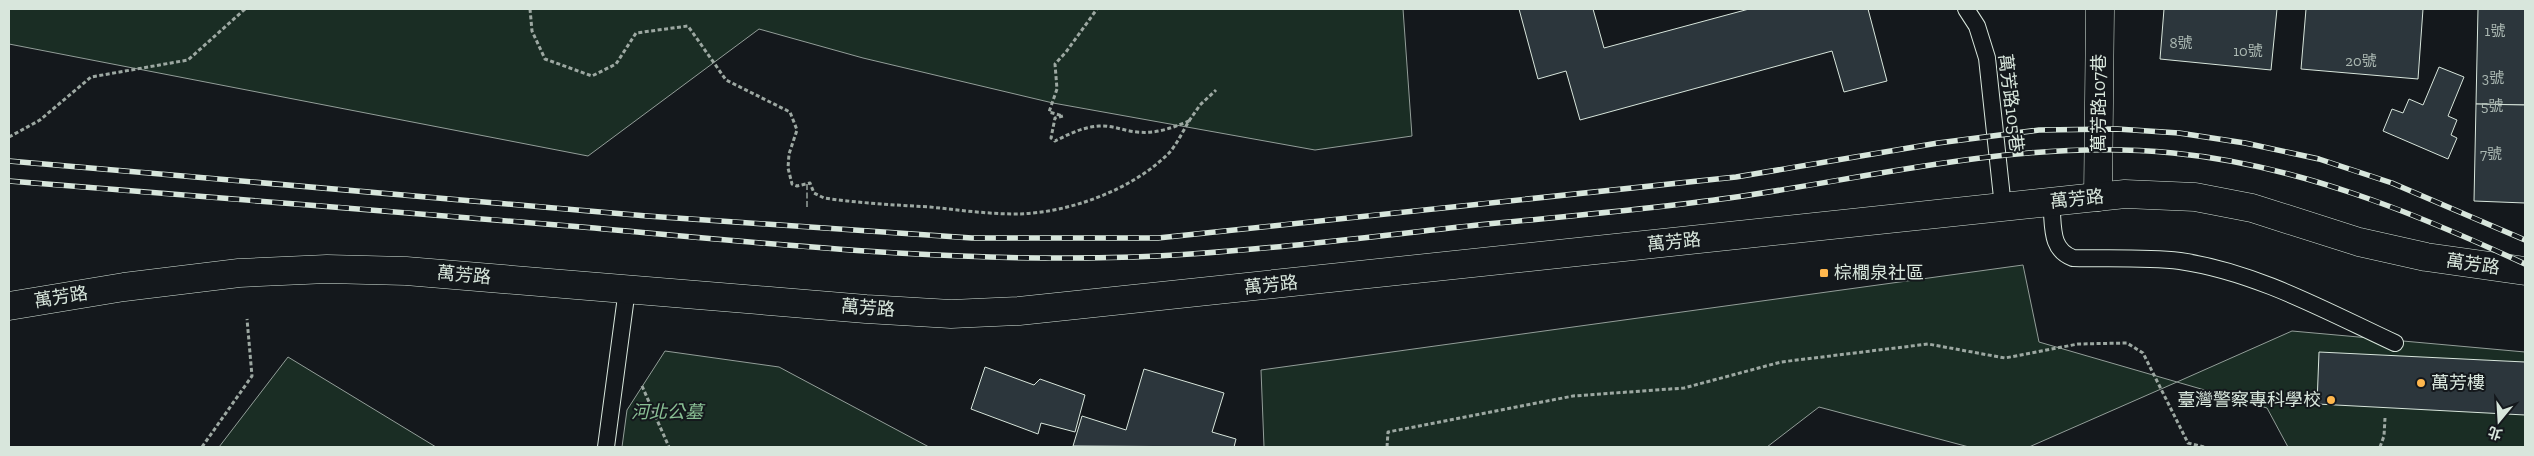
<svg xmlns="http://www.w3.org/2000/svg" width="2534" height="456" font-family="'Zilla Slab','Noto Sans TC',serif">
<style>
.green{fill:#1a2d24;stroke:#939e99}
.building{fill:#2c363c;stroke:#d8e6dc}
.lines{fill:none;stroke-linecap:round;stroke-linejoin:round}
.service-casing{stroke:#d8e6dc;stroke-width:18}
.minor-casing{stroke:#d8e6dc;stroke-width:29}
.tertiary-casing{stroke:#d8e6dc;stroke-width:29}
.path{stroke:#9da8a2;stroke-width:3;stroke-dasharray:4 2.5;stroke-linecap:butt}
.service{stroke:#14181c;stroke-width:16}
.minor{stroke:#14181c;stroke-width:28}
.tertiary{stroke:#14181c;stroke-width:28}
.rail-casing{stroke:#d8e6dc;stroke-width:5.5}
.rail{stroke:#14181c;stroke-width:4;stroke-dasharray:11;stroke-linecap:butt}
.fence{stroke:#d8e6dc;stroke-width:1;stroke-dasharray:6 2.5;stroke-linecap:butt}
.poi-dot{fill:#ffb74d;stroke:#14181c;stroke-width:2}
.labels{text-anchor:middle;stroke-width:4;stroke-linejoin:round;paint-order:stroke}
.number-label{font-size:15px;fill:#adbab4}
.street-label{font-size:18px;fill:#d8e6dc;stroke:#14181c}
.poi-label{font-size:18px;fill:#d8e6dc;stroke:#14181c;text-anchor:start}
.park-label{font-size:18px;font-style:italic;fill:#8ac095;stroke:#14181c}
</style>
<rect width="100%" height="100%" fill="#14181c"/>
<g class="green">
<path d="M9,9H1403L1412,136L1315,150L1053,103L863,58L759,29L588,156L9,44Z"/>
<path d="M2023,265L2039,342L2177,382L2292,331L2525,352V447H2288L2267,408L2177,382L2029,447H1969L1819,407L1767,447H1264L1261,370Z"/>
<path d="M665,351L779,367L929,447H622L627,410Z"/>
<path d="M288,357L436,447H205H219Z"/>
</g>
<g class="building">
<path d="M1519,9H1593L1604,48L1749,9H1868L1887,81L1844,92L1832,51L1580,120L1566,71L1538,79Z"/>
<path d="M2164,9H2277L2271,70L2160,59Z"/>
<path d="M2306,9H2423L2418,79L2301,69Z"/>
<path d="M2478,9H2525V105L2476,104Z"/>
<path d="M2439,67L2464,77L2448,116L2457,120L2451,135L2457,138L2448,159L2383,131L2392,109L2403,113L2409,99L2423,105Z"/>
<path d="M2476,104L2525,105V203L2474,201Z"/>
<path d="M2319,352L2525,362V415L2317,404Z"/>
<path d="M985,367L1034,385L1040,379L1085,395L1075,432L1041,423L1038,434L971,409Z"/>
<path d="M1144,369L1224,393L1212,432L1236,439L1234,447L1073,446L1082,416L1126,430Z"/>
</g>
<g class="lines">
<defs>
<g id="service">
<path d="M1966,9L1977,26L1987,58L2003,207"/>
<path d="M2051,202C2054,225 2049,249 2073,258C2108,259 2145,257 2180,261C2256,272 2326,311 2395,343"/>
<path d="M606,447L627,289"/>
</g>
<path id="minor" d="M2098,197L2100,9"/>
<path id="tertiary" d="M9,306L124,287L239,273L327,269L406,271L866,309L951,314L1019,311L2125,194L2195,197L2252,208L2359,242L2426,257L2525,271"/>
</defs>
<use href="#service" class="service-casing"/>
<use href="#minor" class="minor-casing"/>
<use href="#tertiary" class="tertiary-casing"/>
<g class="path">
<path d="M530,9L532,31L545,59L592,76L616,64L636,33L688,26L726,80L790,112L797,130L789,154L788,168L792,184L797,186L810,183L814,193L824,198C859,203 894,205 930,207C959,210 987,214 1017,214C1069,213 1132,190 1169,153C1177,144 1183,131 1189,121C1172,128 1156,134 1137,132C1124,131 1112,125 1099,126C1083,127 1069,134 1055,141L1051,138L1055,118L1063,116L1049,112L1057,89L1055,64L1066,52L1097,9"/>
<path d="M1189,121L1200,105L1216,90"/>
<path d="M9,137L40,120L91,77L188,60L245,9"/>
<path d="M642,386L669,447"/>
<path d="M202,447L252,376L247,319"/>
<path d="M1387,447L1388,432L1573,396L1684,388L1781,362L1928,344L2005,358L2078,344L2127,343L2143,353L2188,443L2204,447"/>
<path d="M2380,447L2384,436L2385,418"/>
</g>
<use href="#service" class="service"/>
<use href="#minor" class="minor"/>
<use href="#tertiary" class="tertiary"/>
<defs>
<g id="rail">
<path d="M9,161L647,216L972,238H1158L1736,177L1938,143L2039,130L2117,129L2179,133L2245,143L2319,159L2392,183L2525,240"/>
<path d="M9,181C200,197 391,211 582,227C773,244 965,265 1157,256C1254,251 1353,239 1450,228C1543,218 1637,211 1729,198C1877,177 2023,138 2173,153C2297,165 2413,212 2525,264"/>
</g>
</defs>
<use href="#rail" class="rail-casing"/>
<use href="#rail" class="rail"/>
<path class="fence" d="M807,184V209"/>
</g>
<g class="poi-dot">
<rect x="1819" y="268" width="10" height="10" rx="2.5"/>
<circle cx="2421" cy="383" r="5"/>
<circle cx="2331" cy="400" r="5"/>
</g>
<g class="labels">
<g class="number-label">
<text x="2495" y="36">1號</text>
<text x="2181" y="48">8號</text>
<text x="2248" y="56">10號</text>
<text x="2361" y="66">20號</text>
<text x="2493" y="83">3號</text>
<text x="2492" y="111">5號</text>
<text x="2491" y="159">7號</text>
</g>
<g class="street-label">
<text transform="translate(2011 103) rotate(83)" y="6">萬芳路105巷</text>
<text transform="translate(2099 103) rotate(-90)" y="6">萬芳路107巷</text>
<text transform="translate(2077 199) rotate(-6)" y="6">萬芳路</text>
<text transform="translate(1674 242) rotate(-6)" y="6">萬芳路</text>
<text transform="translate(2473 264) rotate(8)" y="6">萬芳路</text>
<text transform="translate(464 275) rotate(5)" y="6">萬芳路</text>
<text transform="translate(1271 285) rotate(-6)" y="6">萬芳路</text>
<text transform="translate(61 297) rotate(-9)" y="6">萬芳路</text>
<text transform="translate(868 308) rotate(4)" y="6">萬芳路</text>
</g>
<g class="poi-label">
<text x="1834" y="279">棕櫚泉社區</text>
<text x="2431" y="389">萬芳樓</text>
<text x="2321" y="406" text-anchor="end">臺灣警察專科學校</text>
</g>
<g class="park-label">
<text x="667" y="418">河北公墓</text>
</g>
</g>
<rect width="2534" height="456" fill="none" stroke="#d8e6dc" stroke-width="20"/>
<g transform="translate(2499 421) rotate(198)" stroke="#14181c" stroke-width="4" paint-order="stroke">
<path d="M0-4L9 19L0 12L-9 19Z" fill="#d8e6dc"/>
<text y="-8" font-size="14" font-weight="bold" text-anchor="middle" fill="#d8e6dc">北</text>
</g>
</svg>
